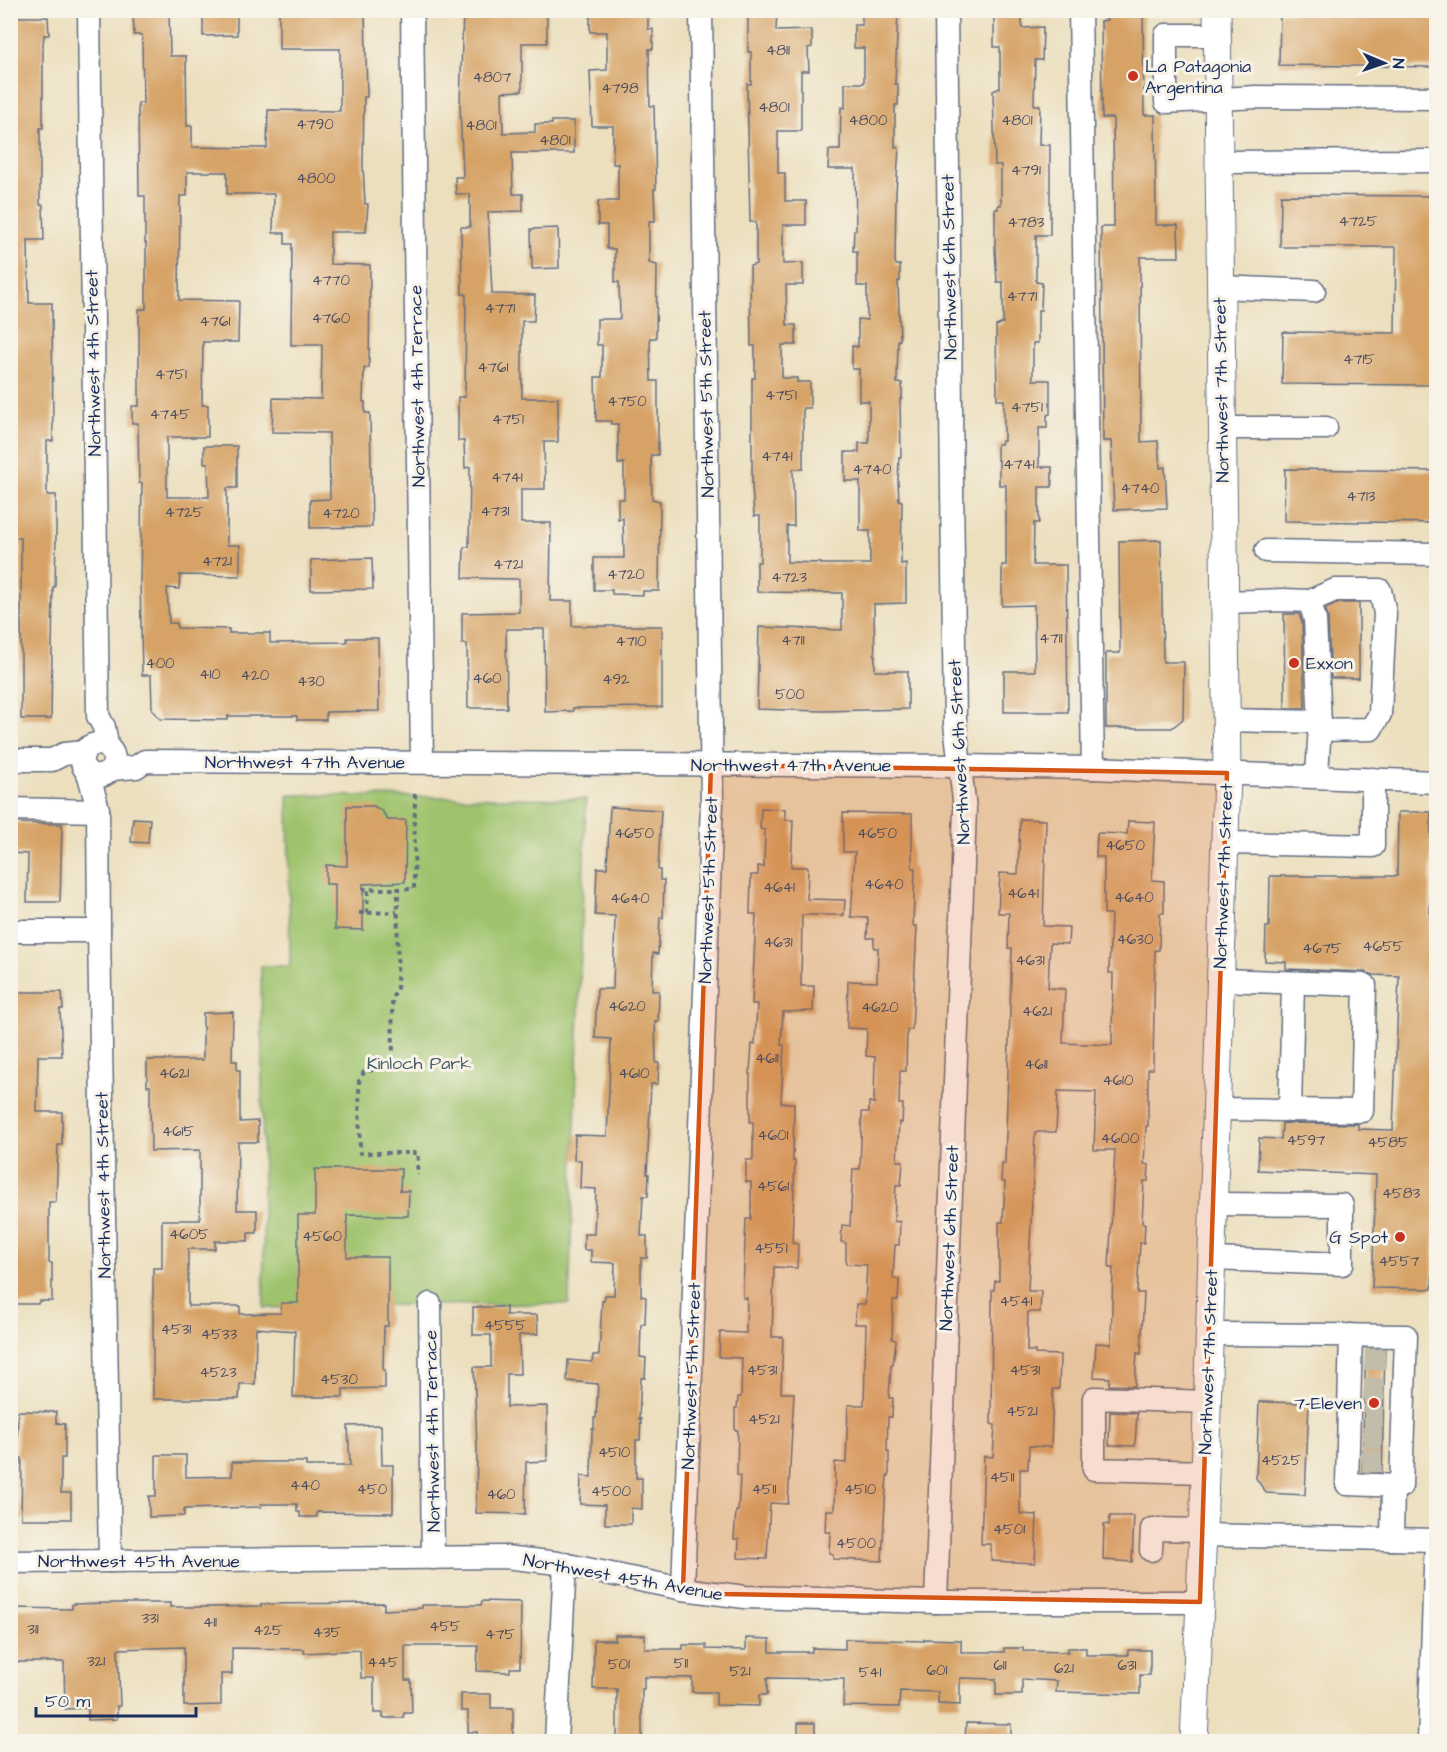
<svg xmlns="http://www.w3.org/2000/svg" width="1447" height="1752" font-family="'Architects Daughter',sans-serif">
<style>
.green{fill:#9fc36d;stroke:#5d7966;stroke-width:1.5}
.building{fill:#d6a265}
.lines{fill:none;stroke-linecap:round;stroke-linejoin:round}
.minor-tunnel{stroke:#c2bcab;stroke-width:22;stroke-dasharray:22 11;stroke-linecap:butt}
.minor-casing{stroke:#646d80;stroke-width:25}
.major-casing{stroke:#646d80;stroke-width:29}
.path{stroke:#646d80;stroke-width:4;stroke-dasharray:4.5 4.5;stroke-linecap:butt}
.minor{stroke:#fff;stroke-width:22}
.major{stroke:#fff;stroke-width:27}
.marked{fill:#d45514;fill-opacity:0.2;stroke:#d45514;stroke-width:4.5;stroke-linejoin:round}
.poi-dot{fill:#c8321e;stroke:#f7f3e8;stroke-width:2}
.labels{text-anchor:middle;stroke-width:6;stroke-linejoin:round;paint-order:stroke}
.number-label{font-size:15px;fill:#4a4c60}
.poi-label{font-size:18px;fill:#1b2f5e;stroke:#f7f3e8;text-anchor:start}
.street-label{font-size:18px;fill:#1b2f5e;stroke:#f7f3e8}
.park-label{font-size:18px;fill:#435b62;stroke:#f7f3e8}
</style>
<rect width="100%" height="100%" fill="#f7f3e8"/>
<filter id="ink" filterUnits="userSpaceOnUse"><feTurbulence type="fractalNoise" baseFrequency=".0167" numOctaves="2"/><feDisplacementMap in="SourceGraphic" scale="12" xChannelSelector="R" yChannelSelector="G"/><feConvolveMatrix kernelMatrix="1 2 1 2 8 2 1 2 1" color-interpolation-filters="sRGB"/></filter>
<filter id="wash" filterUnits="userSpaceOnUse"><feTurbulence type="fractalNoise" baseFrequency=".008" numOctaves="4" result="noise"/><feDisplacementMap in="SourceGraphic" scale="24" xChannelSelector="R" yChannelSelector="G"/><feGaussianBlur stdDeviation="1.35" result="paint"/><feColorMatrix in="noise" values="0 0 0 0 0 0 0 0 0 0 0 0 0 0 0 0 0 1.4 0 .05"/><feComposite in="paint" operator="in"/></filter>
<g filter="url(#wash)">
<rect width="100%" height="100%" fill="#ecdfbe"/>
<path class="green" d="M288,795L586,799L569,1304L403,1305L264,1308L261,966H290Z"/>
<g id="blocks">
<g class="building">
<path d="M133,10H169L170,56H186L187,126H192V147L267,148L268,110L340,111V49H279V10H365L367,97H364L363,164L365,204H368L366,232H330V264L370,265L369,368H364L363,402H365V413H370L372,527L310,528V500L330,499L329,433L272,432L273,398L321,399L322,345H291L292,244H285V233H273L274,194H227V172H187V196H180L179,300L239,301L238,342H203L202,405H208V437H167V497H209L208,463H204V446H237V488H227V545H240V576L180,575L179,589L167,588L169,623H177V628L229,629V633H270V643L347,642V638H378L379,711L326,712V720H297V716H228V720L160,719L152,709L151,675H142L140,580L142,483H139L138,423H132V406H139V309H146V243H145V196H139L138,103H143L142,35H134Z"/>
<path d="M203,10H237V35L203,36Z"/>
<path d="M463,10H547V43H522V91L502,92L503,133L535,132V124H552V121H574V153H512L513,194H523V211L488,212L492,294L535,295L534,321H522V398H558V442H544L545,489H521V523H551L550,601H572V626H662V707L573,708V711L545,712L544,629H506L507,708H468L467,644H462V613L519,612V579L463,578L464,547H469L470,467L465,468L464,441H458V397H465L466,294H462L461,227H470V194H456L455,177H463L460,106Z"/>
<path d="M590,10H648V29H653V49H649L650,106H654L656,189H654L655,221H649V263L657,265L656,338H650L651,381H658V455H651L652,499L660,501L659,591H643V595L612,594V590H594V558H624L623,518L618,519V499H624V463L618,464V424H611V421H596L595,377H602V345H597V319H620L619,282H615V249H607V225H598V201H618V164H613V126H592L590,71L607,70V32H590Z"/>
<path d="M748,10H777L776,31L812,30V47L808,48L809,71H801V131H778V173H785V201H806V225H783V264L803,263V285H786L787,325H796V345H782V378H797V382H810V408H803V469H793L794,526H787V562L821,563V564H870V531H860V481H845V452H859V443H869V401H859V369H852V346L858,347V319L867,320V286H857V251H853L854,230H856L855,169H828L829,150H840L841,107L845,108V83H864V48H854V25H862V10H898L895,84H898V105H895V147L899,148L896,192L895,261L896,265H900V281H898L900,340H898L897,379V383H902V399H900L901,457H899L898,482L899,500L902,501L901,564L906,563V603L874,604L875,671H908V709L822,711L757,709L759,627L842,630V593L757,592V562H760V516H754L752,484V378H755V346H751L750,266L756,264V222H750L747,84H751V52H748Z"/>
<path d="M994,10H1022V28L1043,27L1042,60H1035L1034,105H1040L1039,145H1050V235H1036V282L1042,283L1041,310H1038V343H1033V380H1050V414L1047,415V428H1039V467H1052V487H1039V523H1034L1033,565H1066L1068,712H1004V671H1035L1034,605L1002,606V565H1006V485H999V460H997V444H1001L1002,441H1004V400H997L996,326L1003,323V282H997L995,249V209H998V205H1001V165H995L993,91L1000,88V47H994Z"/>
<path d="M1107,10H1143L1144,115H1155L1156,225H1178L1179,257H1140L1141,442L1158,441L1160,468L1165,467L1167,508L1114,510L1111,441H1103L1101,227H1114L1113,118H1102L1101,21L1107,20Z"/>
<path d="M1280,13L1437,15V67L1279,65Z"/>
<path d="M10,17H48L49,35H44L43,45V128H40V205H43L44,240H28L29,303H52L53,441H47V495H56V538L55,587H53L51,719H21V538H12L10,489Z"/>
<path d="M1281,195L1437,196V385L1282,384L1283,332L1395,333L1396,247H1280Z"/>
<path d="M558,228L559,268L532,269L531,229Z"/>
<path d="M1285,469L1437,471V523L1284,521Z"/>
<path d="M1161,540L1163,662H1184L1183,719L1172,728H1106V653H1120L1119,541Z"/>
<path d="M372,558L373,589L311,590V560Z"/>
<path d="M1338,603H1359V678H1331L1328,619L1326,609Z"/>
<path d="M1284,614H1299L1302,622L1305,708H1285Z"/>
<path d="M347,806H374L382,811L388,820H406L405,882L363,884V930L335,929V884H326V865L347,866Z"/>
<path d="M610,807L661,810L658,870H660V880H664L663,918L660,917L658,954L653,953L652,991H659L658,1022L655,1021L656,1063H659L658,1084H651L647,1174H649L648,1196H643L641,1236H647V1258H641V1296L646,1297L645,1324H641L640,1357L646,1358L645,1378H641L639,1419H641L640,1440H636V1478H642V1509L631,1508V1524H605V1505L580,1504L581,1476L591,1477L592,1429H594V1418H596L598,1384L567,1381L568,1360L592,1362L593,1355H599L602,1301H604L605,1295H614L615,1263L591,1262V1250H584V1234H594L596,1189L580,1188L581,1160H574L575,1135L607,1136L611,1039L595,1038L597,989H613L615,916L595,915L597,868H607Z"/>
<path d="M761,808L785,809V820H793L791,867H808L807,899L845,900L844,915H802L801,986H814L813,1011L783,1012L781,1045H784L781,1103H794L793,1161H795L792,1243L798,1244L797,1268L774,1267L772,1337H783L781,1393H794L788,1504L770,1503L767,1559L738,1558L739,1539H734L736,1511H738L740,1476L737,1475L738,1430H735V1408H737L738,1397H741L742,1358L719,1357L720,1332L746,1333L747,1298H743V1288L746,1219H751V1182H746V1160H753V1122H750V1072L752,1044H755L757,1004H752L756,914H750L751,875H758V866L764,867L765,830L760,829Z"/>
<path d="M1398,812H1431L1430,934H1437V1188L1432,1289L1372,1288L1376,1175L1258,1170L1259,1138L1281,1139L1282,1123L1358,1124V1129L1393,1130L1399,976L1374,975L1365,972L1286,969V962L1265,961L1266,927H1269L1270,876H1397Z"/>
<path d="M843,813L912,814V868H915L913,926H917L912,1030H907L906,1071H900L899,1104H903L902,1123L899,1122L897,1161H903L901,1185H896L894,1221L900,1222L899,1245H895L893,1279H899L898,1300H893L892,1339L896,1340L893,1365H891L889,1398H893L892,1417H888L887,1451H889V1476H887L885,1503L882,1561L833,1559V1554L829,1553L830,1532H825L826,1510H834L835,1462L846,1463L848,1405H864L866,1324H855L856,1304H865L867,1265L846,1264V1243L841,1242L842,1225L850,1226L853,1169H860L862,1112H869V1102L874,1103L875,1057L866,1056L867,1029L847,1028L848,981L877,982L878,948H874V938H867L868,918L851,917L855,852H843Z"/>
<path d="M133,818L150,819L148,843L131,842Z"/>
<path d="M1020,819L1046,820L1043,926L1069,927L1068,944L1050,943L1048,988L1065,989L1063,1043L1112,1045L1113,973H1109L1111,914H1104V857H1096L1097,833L1127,834L1128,821L1155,822L1152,880L1164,881V913H1160L1159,950H1155L1153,1069H1148V1126H1146L1144,1164L1149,1165L1148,1181H1144L1142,1223H1145L1144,1243H1140L1137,1293H1144L1143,1313L1141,1354L1137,1353L1135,1386L1109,1385L1110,1378L1094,1377L1096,1343L1111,1344L1113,1268H1109L1115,1150H1094L1096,1092L1058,1091L1056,1132H1035L1028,1291H1041L1040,1312H1028L1027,1351H1035V1354L1060,1355L1059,1389H1053L1051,1447L1029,1446L1028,1469H1020V1514L1037,1515L1035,1563L991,1561V1544H981L984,1456L993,1457L995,1425L991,1424L992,1290H994L995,1281H999V1222H1003L1005,1182H1001L1002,1163L1005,1164L1012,948H1008L1009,913H998L1000,873L1018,874Z"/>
<path d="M10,823L62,824L60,902H27L28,854L10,853Z"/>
<path d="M10,992H62L63,1009H60L62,1056H38L37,1112H62V1145H58L56,1202H49V1263H52V1301H39L38,1304H10Z"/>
<path d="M233,1012L232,1061H237V1070H240V1122L258,1121V1142H238L237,1210H257V1233H248V1241H215V1249H188V1306H240V1314L281,1313V1303H298V1215H315V1169H401L400,1191H409L408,1216L347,1215V1257H388V1326H384L383,1370H385V1388L343,1389V1397H293L295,1331L256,1328L255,1384H240L239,1399H153V1268H162V1220H200V1150L151,1151L150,1103V1086H147V1060H203V1013Z"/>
<path d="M473,1307H506V1315H537L538,1334L519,1335L520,1374H507V1407L547,1406V1461L526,1462L525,1514L476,1513L477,1449L474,1367H491V1335H473Z"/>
<path d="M1366,1349H1385L1382,1472L1362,1471Z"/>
<path d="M1259,1402L1309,1403L1305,1495L1266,1493L1256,1478Z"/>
<path d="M18,1411L56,1412V1423L65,1424V1458H61V1493H71V1519H21L22,1458L17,1457Z"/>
<path d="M1110,1412L1137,1413L1135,1446L1109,1445Z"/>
<path d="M381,1425L382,1465H393V1513L317,1512V1517H300V1512H297V1504H261V1507L184,1509V1516L149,1517V1496H156V1455H186V1477L232,1476V1462H306V1466H350L348,1426Z"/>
<path d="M1110,1516H1134L1132,1562L1103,1560L1104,1524L1109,1525Z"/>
<path d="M482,1601L521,1602L520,1668H510V1672L477,1671L478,1646H405V1680H411L412,1713H404L403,1718H383V1713H374V1678H361L360,1650L304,1653V1649L232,1648V1674H221V1705L184,1706V1647L118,1649L120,1706H117V1719L88,1720V1708L65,1709L64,1662H10V1608L72,1609V1604L110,1603H170V1607H214L261,1606V1604L384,1603V1610L422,1608V1605H481Z"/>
<path d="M615,1635H645V1649H683V1645H706V1649L746,1650V1638L770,1639V1652H812V1648L845,1649V1639L924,1641V1639L961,1640V1652H1004V1648H1023V1651L1068,1652V1648H1086V1655H1128V1650H1150V1675H1140V1694L1056,1692L1057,1681L1022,1679V1695H996V1679L960,1678V1705L938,1704V1692L900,1691L899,1707L843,1706L844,1679L767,1678V1695H759V1706L716,1705V1692H692V1678L644,1677V1689H642V1742H617V1689H593L594,1640H615Z"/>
<path d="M461,1694H491V1708H513V1739H477V1732H468V1711H461Z"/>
<rect x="798" y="1723" width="17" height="19"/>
<path d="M966,1723L1011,1724V1742H965Z"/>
</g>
</g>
</g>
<g filter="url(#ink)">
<use href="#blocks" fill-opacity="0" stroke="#646d80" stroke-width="1.5"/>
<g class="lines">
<g class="minor-tunnel">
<path d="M1365,1359H1385"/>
<path d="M1364,1389H1384"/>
<path d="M1364,1416H1383"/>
<path d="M1363,1438H1382"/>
<path d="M1362,1461H1382"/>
</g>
<defs>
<g id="minor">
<path d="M89,10L98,716L104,727L107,745"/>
<path d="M412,10L422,762"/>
<path d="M1080,10L1093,768"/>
<path d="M1217,35H1166V102L1256,97L1436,98"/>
<path d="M1218,162L1436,161"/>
<path d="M1219,287L1314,291"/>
<path d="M1222,428H1326"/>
<path d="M1266,551L1436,554"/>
<path d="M1310,601L1335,590H1380L1385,613L1380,714L1371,729L1319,730"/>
<path d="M1225,602L1283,600L1310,601L1315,620L1320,724L1317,776"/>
<path d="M1226,720L1320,722"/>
<circle cx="98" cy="760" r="16"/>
<path d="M10,760H52L64,754L84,752"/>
<path d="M112,769L136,767L145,761L960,766L1093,768L1436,782"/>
<path d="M88,772L98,809L99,931L110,1561"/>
<path d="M10,809L98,811"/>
<path d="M1225,843L1373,846V779"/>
<path d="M10,931H99"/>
<path d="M1216,1109L1362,1111L1365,985L1220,980"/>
<path d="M1290,1111L1293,983"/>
<path d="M1211,1259L1342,1264V1205L1213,1204"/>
<path d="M430,1304L433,1558"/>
<path d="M1209,1334C1275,1334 1340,1335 1406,1336L1401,1486L1347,1484L1351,1335"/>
<path d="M1205,1472L1094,1469V1398L1207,1402"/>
<path d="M1203,1535L1436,1540"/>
<path d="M1392,1539L1393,1485"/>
<path d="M1151,1550L1152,1529L1203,1530"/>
<path d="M10,1562L505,1557L558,1563L683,1589L745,1597L936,1602H1200"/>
<path d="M683,1589L712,802L701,10"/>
<path d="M936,1602L965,809L955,724L946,10"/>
<path d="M556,1742L565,1564"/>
<path d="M1429,1742L1436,1540"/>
</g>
<path id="major" d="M1194,1742L1204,1506L1227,773L1217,10"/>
</defs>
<use href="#minor" class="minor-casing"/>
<use href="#major" class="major-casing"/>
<g class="path">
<path d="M415,794L414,889H398L397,992L392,997L393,1056L387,1066L364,1072L359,1081L360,1153H418L417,1175"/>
<path d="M362,889H398"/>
<path d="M359,913L397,912"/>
<path d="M367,913L368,889"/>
</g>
<use href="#minor" class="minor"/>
<use href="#major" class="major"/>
</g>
</g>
<path class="marked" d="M711,765L1227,773L1200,1602L720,1594L683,1589Z"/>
<g class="poi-dot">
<circle cx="1133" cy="76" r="6"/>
<circle cx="1294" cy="663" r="6"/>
<circle cx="1400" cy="1237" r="6"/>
<circle cx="1374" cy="1403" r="6"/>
</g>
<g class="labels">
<g class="number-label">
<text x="778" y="55">4811</text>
<text x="492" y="82">4807</text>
<text x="620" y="93">4798</text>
<text x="774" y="112">4801</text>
<text x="868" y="125">4800</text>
<text x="1017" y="125">4801</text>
<text x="315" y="129">4790</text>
<text x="481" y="130">4801</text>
<text x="555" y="145">4801</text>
<text x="1026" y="175">4791</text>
<text x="316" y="183">4800</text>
<text x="1358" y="226">4725</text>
<text x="1026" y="227">4783</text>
<text x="331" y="285">4770</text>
<text x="1022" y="301">4771</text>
<text x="500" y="313">4771</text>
<text x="331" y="323">4760</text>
<text x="215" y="326">4761</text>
<text x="1359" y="364">4715</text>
<text x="493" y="372">4761</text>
<text x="171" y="379">4751</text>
<text x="781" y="400">4751</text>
<text x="627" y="406">4750</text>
<text x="1027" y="412">4751</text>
<text x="170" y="419">4745</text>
<text x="508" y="424">4751</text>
<text x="777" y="461">4741</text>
<text x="1019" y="469">4741</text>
<text x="872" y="474">4740</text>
<text x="507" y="482">4741</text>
<text x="1140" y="493">4740</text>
<text x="1361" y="501">4713</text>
<text x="495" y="516">4731</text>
<text x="184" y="517">4725</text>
<text x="341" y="518">4720</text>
<text x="217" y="566">4721</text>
<text x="508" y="569">4721</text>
<text x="626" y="579">4720</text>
<text x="789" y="582">4723</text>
<text x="1051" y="643">4711</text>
<text x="793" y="645">4711</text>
<text x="631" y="646">4710</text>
<text x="160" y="668">400</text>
<text x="210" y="679">410</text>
<text x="255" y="680">420</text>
<text x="487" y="683">460</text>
<text x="616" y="684">492</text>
<text x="311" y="686">430</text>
<text x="790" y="699">500</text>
<text x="634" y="838">4650</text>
<text x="877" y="838">4650</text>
<text x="1125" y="850">4650</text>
<text x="884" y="889">4640</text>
<text x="779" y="892">4641</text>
<text x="1023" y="898">4641</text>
<text x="1134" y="902">4640</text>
<text x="630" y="903">4640</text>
<text x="1135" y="944">4630</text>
<text x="778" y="947">4631</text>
<text x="1383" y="951">4655</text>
<text x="1322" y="953">4675</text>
<text x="1030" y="965">4631</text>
<text x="627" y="1011">4620</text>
<text x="880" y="1012">4620</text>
<text x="1037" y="1016">4621</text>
<text x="767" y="1063">4611</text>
<text x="1036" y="1069">4611</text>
<text x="174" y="1078">4621</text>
<text x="634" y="1078">4610</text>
<text x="1118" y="1085">4610</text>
<text x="178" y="1136">4615</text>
<text x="773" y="1140">4601</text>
<text x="1120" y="1143">4600</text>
<text x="1306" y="1145">4597</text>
<text x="1388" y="1147">4585</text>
<text x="773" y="1191">4561</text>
<text x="1401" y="1198">4583</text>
<text x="189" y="1239">4605</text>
<text x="322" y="1241">4560</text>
<text x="771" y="1253">4551</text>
<text x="1399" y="1266">4557</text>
<text x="1016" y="1306">4541</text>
<text x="505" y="1330">4555</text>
<text x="176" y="1334">4531</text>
<text x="219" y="1339">4533</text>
<text x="762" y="1375">4531</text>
<text x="1025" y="1375">4531</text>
<text x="218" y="1377">4523</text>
<text x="339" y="1384">4530</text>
<text x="1022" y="1416">4521</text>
<text x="764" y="1424">4521</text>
<text x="614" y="1457">4510</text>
<text x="1281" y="1465">4525</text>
<text x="1002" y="1482">4511</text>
<text x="305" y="1490">440</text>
<text x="372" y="1494">450</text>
<text x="764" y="1494">4511</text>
<text x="860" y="1494">4510</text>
<text x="611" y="1496">4500</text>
<text x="501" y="1499">460</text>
<text x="1009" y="1534">4501</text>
<text x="856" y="1548">4500</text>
<text x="150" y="1623">331</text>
<text x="210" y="1627">411</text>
<text x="445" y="1631">455</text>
<text x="33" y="1634">311</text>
<text x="268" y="1635">425</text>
<text x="327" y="1637">435</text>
<text x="500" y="1639">475</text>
<text x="96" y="1666">321</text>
<text x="383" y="1667">445</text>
<text x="681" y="1668">511</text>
<text x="619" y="1669">501</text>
<text x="1000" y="1670">611</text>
<text x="1127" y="1670">631</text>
<text x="1064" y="1673">621</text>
<text x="937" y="1675">601</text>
<text x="740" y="1676">521</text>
<text x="870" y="1677">541</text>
</g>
<g class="poi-label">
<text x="1145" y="72">La Patagonia<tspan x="1145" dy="21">Argentina</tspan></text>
<text x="1306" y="669">Exxon</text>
<text x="1388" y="1243" text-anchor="end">G Spot</text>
<text x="1362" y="1409" text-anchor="end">7-Eleven</text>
</g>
<g class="street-label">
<text transform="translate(949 267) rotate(-91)" y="6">Northwest 6th Street</text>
<text transform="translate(93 363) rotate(-91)" y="6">Northwest 4th Street</text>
<text transform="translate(417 386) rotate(-91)" y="6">Northwest 4th Terrace</text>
<text transform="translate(1221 390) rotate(-91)" y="6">Northwest 7th Street</text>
<text transform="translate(706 404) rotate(-91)" y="6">Northwest 5th Street</text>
<text transform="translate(959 752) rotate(-93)" y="6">Northwest 6th Street</text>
<text x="305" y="768">Northwest 47th Avenue</text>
<text x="791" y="771">Northwest 47th Avenue</text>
<text transform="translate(1223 876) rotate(-88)" y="6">Northwest 7th Street</text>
<text transform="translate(708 890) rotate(-88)" y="6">Northwest 5th Street</text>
<text transform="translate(103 1185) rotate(-91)" y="6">Northwest 4th Street</text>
<text transform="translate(949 1238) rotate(-88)" y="6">Northwest 6th Street</text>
<text transform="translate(1208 1362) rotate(-88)" y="6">Northwest 7th Street</text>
<text transform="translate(691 1376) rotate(-88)" y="6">Northwest 5th Street</text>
<text transform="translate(432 1431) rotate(-91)" y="6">Northwest 4th Terrace</text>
<text x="139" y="1567">Northwest 45th Avenue</text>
<text transform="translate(623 1577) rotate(10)" y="6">Northwest 45th Avenue</text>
</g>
<g class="park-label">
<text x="419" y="1069">Kinloch Park</text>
</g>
</g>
<rect width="1447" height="1752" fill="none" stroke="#f7f3e8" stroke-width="36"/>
<g transform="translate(1384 63) rotate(92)" stroke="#f7f3e8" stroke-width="4.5" paint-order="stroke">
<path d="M0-4.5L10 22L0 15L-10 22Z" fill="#1b2f5e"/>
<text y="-9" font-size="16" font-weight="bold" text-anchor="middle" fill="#1b2f5e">N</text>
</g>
<path d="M36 1707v9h160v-9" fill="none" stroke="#1b2f5e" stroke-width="3"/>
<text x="45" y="1707" font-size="18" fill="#1b2f5e" stroke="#f7f3e8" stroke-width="4.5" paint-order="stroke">50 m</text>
</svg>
